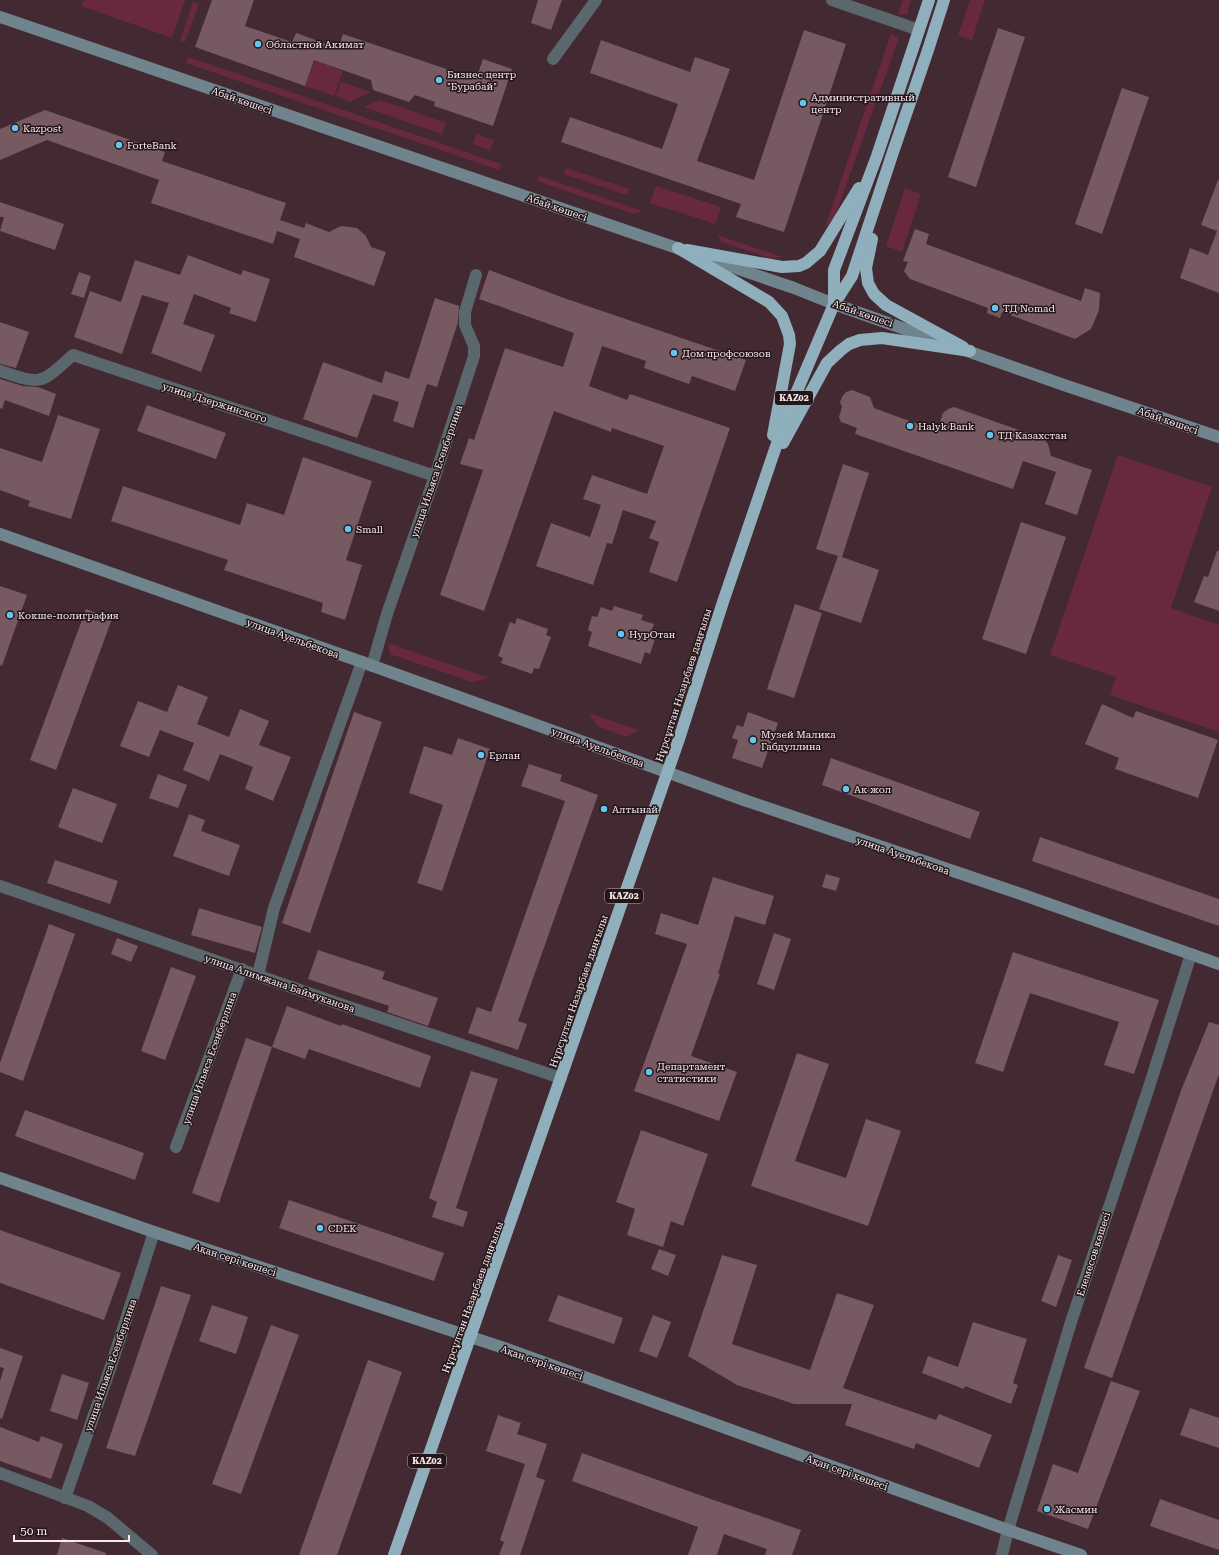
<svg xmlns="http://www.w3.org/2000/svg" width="1219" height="1555" font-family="'Roboto Serif',serif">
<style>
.green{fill:#68293f}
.building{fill:#765961}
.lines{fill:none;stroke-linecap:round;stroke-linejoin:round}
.street{stroke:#5a676d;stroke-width:12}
.secondary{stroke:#70848e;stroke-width:12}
.highway{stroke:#8fafbd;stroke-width:12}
.poi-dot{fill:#64c5ee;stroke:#221619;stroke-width:1.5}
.labels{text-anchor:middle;stroke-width:3;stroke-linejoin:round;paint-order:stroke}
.shield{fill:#221619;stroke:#b9a9ad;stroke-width:1}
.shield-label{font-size:9px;font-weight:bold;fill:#fae8ed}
.poi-label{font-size:10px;fill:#fae8ed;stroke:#221619;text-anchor:start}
.street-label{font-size:10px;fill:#fae8ed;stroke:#221619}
</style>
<rect width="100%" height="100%" fill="#432931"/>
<g class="green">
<path d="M84,0H185L172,38L81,6Z"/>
<path d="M903,0H911L907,14L898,15Z"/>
<path d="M970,0H985L972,40L958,36Z"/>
<path d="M193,2L199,4L185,42L180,41Z"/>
<path d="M891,34L899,38L835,216L824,230Z"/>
<path d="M317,52L335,58L332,67L343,71L334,96L305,86Z"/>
<path d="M188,57L501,164L499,170L186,63Z"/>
<path d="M341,82L371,92L350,102L336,96Z"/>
<path d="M380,100L446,123L442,134L364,107Z"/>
<path d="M476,134L494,140L490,150L473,144Z"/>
<path d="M566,168L629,189L627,195L564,174Z"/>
<path d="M539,176L643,211L634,214L537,181Z"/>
<path d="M656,186L721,207L715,224L650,203Z"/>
<path d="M905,188L921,194L902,252L886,246Z"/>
<path d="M717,235L783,257L770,258L722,242Z"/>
<path d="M1118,455L1212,487L1171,608L1219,625V732L1110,695L1116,677L1050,655Z"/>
<path d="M388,643L490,678L472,682L390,654Z"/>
<path d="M589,713L639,730L627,737L597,726Z"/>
</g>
<g class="building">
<path d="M212,0H254L245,26L292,42L296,33L338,48L343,34L476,79L483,59L512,69L493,126L434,106L435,102L415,95L409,102L373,90L371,80L314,60L305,86L195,47Z"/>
<path d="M538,0H562L551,30L531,23Z"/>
<path d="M998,28L1025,37L976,187L948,177Z"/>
<path d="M804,30L846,44L784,232L736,217L741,204L561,142L570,117L662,149L678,104L590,73L601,40L690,72L695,57L730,69L697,161L754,180Z"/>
<path d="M1122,88L1149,97L1102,234L1075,224Z"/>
<path d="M45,110L165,152L162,161L286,203L280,220L304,228L306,223L329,232L341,226L357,228L366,236L371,247L386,252L374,286L294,257L300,239L277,231L273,244L151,203L159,180L47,140L0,160V129Z"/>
<path d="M1218,180H1219V293L1180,278L1190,248L1208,255L1217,231L1201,225Z"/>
<path d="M0,202L64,224L55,250L0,231L4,217H0Z"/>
<path d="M915,229L929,234L926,244L1081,301L1085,288L1100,293L1099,310L1091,329L1075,339L1002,312L1000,318L987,313L988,308L910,279L904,271L908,262L903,261Z"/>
<path d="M188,255L241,275L243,270L270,279L256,322L229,313L231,308L194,294L183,324L215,335L201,372L151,353L169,303L142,295L122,354L74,337L90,291L121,302L135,260L180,275Z"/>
<path d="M489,270L564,298L746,360L735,391L692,376L689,384L644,368L646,361L602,346L589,386L627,400L630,394L730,428L677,582L649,572L659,542L649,538L656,521L623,510L612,544L607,543L593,585L536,566L551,523L590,537L601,505L583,499L592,475L647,494L664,446L612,428L611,432L554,411L484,611L440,595L483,470L460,464L469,438L474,440L505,348L563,367L574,333L479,299Z"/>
<path d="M79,272L91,276L84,298L71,294Z"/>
<path d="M435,298L459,306L458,322L437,387L427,384L413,428L393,421L399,402L373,394L357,438L303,419L323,362L382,383L385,371L409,379Z"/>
<path d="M0,322L29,332L16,368L0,364Z"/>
<path d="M0,379L23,386L38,387L56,394L49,416L5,400L2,409L0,408Z"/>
<path d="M852,390L870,397L874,408L937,431L943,413L948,409L954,407L1044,439L1048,444L1051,456L1092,470L1077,515L1045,504L1056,472L1023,461L1013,489L855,434L857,428L841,422L839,417L842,407L840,402L842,397L846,392Z"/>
<path d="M147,405L226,433L216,459L137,431Z"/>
<path d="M58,415L100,429L71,519L28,506L30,501L0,490V448L42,462Z"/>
<path d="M303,457L372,481L346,560L362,565L345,620L321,612L323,603L224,570L228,560L111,521L123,486L240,525L247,503L284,515Z"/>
<path d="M843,464L869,473L842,557L879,570L861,623L819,609L838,556L816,549Z"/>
<path d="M1021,522L1066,537L1026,654L982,639Z"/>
<path d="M1217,551H1219V611L1194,602L1204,576L1208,577Z"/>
<path d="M0,586L27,595L2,666L0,665Z"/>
<path d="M795,604L822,613L794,698L767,689Z"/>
<path d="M614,606L643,615L641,620L654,624L649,637L655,639L650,654L645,652L641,664L588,646L592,632L588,630L592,616L597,617L601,607L612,611Z"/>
<path d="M86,609L112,619L56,770L30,760Z"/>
<path d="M517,618L548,629L546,635L551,637L539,669L534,668L532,674L501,663L503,658L498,656L510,622L515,624Z"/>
<path d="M178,685L208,697L197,724L229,737L240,709L269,721L259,745L291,757L273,801L245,789L253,767L220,754L209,781L183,770L194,743L160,730L149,757L120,746L138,701L167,712Z"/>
<path d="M1102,704L1133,718L1136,711L1218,740L1198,798L1115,769L1119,758L1085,744Z"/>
<path d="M354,712L382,722L310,933L282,923Z"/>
<path d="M748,712L778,723L762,768L732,758L738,740L732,738L737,725L743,727Z"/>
<path d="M458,738L490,749L442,891L417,883L443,805L409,793L424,746L452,755Z"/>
<path d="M831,758L980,812L970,839L822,785Z"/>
<path d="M529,764L562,775L560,781L598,795L518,1021L527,1024L518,1050L468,1033L477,1007L491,1012L565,801L521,786Z"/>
<path d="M158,774L187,785L178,808L149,798Z"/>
<path d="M73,788L117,804L102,843L58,827Z"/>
<path d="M189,814L205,820L201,831L240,845L229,876L173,856Z"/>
<path d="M1040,837L1219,899V926L1032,861Z"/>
<path d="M55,860L118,881L110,904L47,883Z"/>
<path d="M826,874L840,878L836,891L822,887Z"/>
<path d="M713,877L774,896L765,925L735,916L718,974H720L691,1056L737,1072L719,1121L634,1091L687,944L655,934L661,913L698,925Z"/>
<path d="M199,908L262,927L255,953L191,935Z"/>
<path d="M49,924L75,934L23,1081L0,1072V1063Z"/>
<path d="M774,933L791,939L774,990L757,984Z"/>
<path d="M117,938L138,946L131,962L111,954Z"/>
<path d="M318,950L385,972L382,979L438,998L428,1026L387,1012L389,1006L308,979Z"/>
<path d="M1013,952L1159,1000L1134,1074L1104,1065L1119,1022L1030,993L1003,1072L975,1063Z"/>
<path d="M171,967L196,976L165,1060L141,1051Z"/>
<path d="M287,1006L341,1026L342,1024L431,1056L420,1088L309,1049L305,1059L272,1047Z"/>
<path d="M1209,1022L1219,1025V1074L1112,1378L1084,1368L1182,1088Z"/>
<path d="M246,1038L272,1047L219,1203L192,1193Z"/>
<path d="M797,1053L829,1064L795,1161L846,1178L866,1119L901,1131L868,1226L751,1186Z"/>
<path d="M471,1071L498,1079L456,1208L468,1212L463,1227L432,1217L437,1202L429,1198Z"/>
<path d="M25,1110L144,1153L135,1180L15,1136Z"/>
<path d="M641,1130L708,1154L683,1226L671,1221L663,1247L627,1235L635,1209L616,1202Z"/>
<path d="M289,1200L444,1253L434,1281L279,1228Z"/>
<path d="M0,1230L121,1273L104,1320L0,1283Z"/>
<path d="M659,1249L676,1255L668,1276L651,1269Z"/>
<path d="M722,1255L757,1265L732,1344L810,1370L837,1293L874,1305L843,1388L936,1420L939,1414L992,1435L979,1468L916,1443L914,1449L845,1425L852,1404H794L737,1385L688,1356Z"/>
<path d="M1058,1255L1072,1260L1056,1307L1041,1301Z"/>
<path d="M161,1286L191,1295L135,1456L106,1448Z"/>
<path d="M558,1295L623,1318L614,1344L548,1321Z"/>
<path d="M212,1305L248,1317L236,1354L199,1341Z"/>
<path d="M653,1315L671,1322L657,1358L639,1351Z"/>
<path d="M973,1322L1027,1339L1013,1383L1018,1385L1011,1404L965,1386L964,1389L922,1373L928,1356L958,1367Z"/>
<path d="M271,1325L299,1335L241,1494L212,1484Z"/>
<path d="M0,1348L23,1356L2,1419L0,1418V1381L4,1368L0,1367Z"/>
<path d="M368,1360L402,1372L337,1555H299Z"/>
<path d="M62,1374L89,1383L77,1420L50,1411Z"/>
<path d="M1111,1381L1140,1391L1088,1529L1037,1511L1053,1464L1078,1473Z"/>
<path d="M1190,1408L1219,1418V1448L1180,1435Z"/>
<path d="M498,1415L521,1423L517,1434L547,1444L536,1477L545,1480L520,1555H499L504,1542L500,1540L525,1464L486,1451Z"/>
<path d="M0,1427L39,1442L41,1436L63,1444L51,1479L0,1461Z"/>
<path d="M582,1453L708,1498L801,1530L792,1555H765L767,1549L724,1534L717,1555H688L698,1527L572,1481Z"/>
<path d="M1160,1499L1219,1520V1550L1150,1526Z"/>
<path d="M62,1538L106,1553V1555H57Z"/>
</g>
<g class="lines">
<g class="street">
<path d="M832,0L919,30"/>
<path d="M553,59L596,0"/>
<path d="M0,371C43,385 39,385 73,355L435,476"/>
<path d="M372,666L387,614L435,476L474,356V346L465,325V312L476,275"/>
<path d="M0,886L337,1003L561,1078"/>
<path d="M258,975L274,908L362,662"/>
<path d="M176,1147L242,969"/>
<path d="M0,1473L88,1506L108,1518L152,1555"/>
<path d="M65,1498L111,1366L154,1232"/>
<path d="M1002,1555L1008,1530L1071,1322L1149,1087L1191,954"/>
</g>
<g class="secondary">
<path d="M0,17L794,288L834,304L1064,385L1219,437"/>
<path d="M0,534L362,662L744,800L1015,892L1219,964"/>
<path d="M0,1178L154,1232L504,1348L1008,1530L1081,1555"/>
</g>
<g class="highway">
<path d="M872,239L866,268L868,283L874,294L886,305L963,347"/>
<path d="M678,248L769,302L782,316L789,335L790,344L773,435"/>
<path d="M687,250L782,267L799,266L806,263L820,251L859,188"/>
<path d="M834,304V270L877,156L929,0"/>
<path d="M783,443L827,363L841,350L849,344L860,340L882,338L970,351"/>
<path d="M394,1555L679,739L723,602L786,417L834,304L852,276L892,155L928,50L944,0"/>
</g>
</g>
<g class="poi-dot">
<circle cx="258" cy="44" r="4"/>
<circle cx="439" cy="80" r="4"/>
<circle cx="803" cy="103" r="4"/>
<circle cx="15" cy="128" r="4"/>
<circle cx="119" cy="145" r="4"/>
<circle cx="995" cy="308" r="4"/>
<circle cx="674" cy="353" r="4"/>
<circle cx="910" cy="426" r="4"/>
<circle cx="990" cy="435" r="4"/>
<circle cx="348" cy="529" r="4"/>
<circle cx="10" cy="615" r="4"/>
<circle cx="621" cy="634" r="4"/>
<circle cx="753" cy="740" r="4"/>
<circle cx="481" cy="755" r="4"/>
<circle cx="846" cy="789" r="4"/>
<circle cx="604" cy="809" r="4"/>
<circle cx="649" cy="1072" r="4"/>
<circle cx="320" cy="1228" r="4"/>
<circle cx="1047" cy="1509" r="4"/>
</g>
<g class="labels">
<g class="shield">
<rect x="775" y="391" width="38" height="14" rx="3"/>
<rect x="605" y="889" width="38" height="14" rx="3"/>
<rect x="408" y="1454" width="38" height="14" rx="3"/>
</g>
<g class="shield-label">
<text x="794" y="401">KАZ02</text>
<text x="624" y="899">KАZ02</text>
<text x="427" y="1464">KАZ02</text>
</g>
<g class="poi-label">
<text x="266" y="48">Областной Акимат</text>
<text x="447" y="78">Бизнес центр<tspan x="447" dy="12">"Бурабай"</tspan></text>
<text x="811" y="101">Административный<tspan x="811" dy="12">центр</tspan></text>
<text x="23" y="132">Kazpost</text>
<text x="127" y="149">ForteBank</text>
<text x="1003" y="312">ТД Nomad</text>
<text x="682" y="357">Дом профсоюзов</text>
<text x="918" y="430">Halyk Bank</text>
<text x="998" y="439">ТД Казахстан</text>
<text x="356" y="533">Small</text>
<text x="18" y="619">Кокше-полиграфия</text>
<text x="629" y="638">НурОтан</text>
<text x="761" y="738">Музей Малика<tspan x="761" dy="12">Габдуллина</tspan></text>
<text x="489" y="759">Ерлан</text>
<text x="854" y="793">Ак жол</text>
<text x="612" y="813">Алтынай</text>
<text x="657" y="1070">Департамент<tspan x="657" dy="12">статистики</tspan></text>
<text x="328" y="1232">CDEK</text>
<text x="1055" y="1513">Жасмин</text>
</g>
<g class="street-label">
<text transform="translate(242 100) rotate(19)" y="4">Абай көшесі</text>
<text transform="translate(557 207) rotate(19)" y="4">Абай көшесі</text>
<text transform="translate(863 313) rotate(19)" y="4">Абай көшесі</text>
<text transform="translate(215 402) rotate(18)" y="4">улица Дзержинского</text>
<text transform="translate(1168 420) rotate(19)" y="4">Абай көшесі</text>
<text transform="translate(436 471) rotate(-71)" y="4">улица Ильяса Есенберлина</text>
<text transform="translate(293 638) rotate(20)" y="4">улица Ауельбекова</text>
<text transform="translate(683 685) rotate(-72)" y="4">Нұрсұлтан Назарбаев даңғылы</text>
<text transform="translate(598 747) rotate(20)" y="4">улица Ауельбекова</text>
<text transform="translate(903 855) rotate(19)" y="4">улица Ауельбекова</text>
<text transform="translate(280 983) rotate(19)" y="4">улица Алимжана Баймуканова</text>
<text transform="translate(578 991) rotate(-71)" y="4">Нұрсұлтан Назарбаев даңғылы</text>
<text transform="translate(209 1058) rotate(-70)" y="4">улица Ильяса Есенберлина</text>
<text transform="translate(1093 1254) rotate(-72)" y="4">Елемесов көшесі</text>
<text transform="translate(235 1259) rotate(18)" y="4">Ақан сері көшесі</text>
<text transform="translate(472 1297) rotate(-70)" y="4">Нұрсұлтан Назарбаев даңғылы</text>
<text transform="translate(542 1362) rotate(19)" y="4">Ақан сері көшесі</text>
<text transform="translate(110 1365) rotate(-71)" y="4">улица Ильяса Есенберлина</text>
<text transform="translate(847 1472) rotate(20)" y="4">Ақан сері көшесі</text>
</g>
</g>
<path d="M14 1535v6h115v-6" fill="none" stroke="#fae8ed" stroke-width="2"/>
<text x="20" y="1535" font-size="12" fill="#fae8ed" stroke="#221619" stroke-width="3" paint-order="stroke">50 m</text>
</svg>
